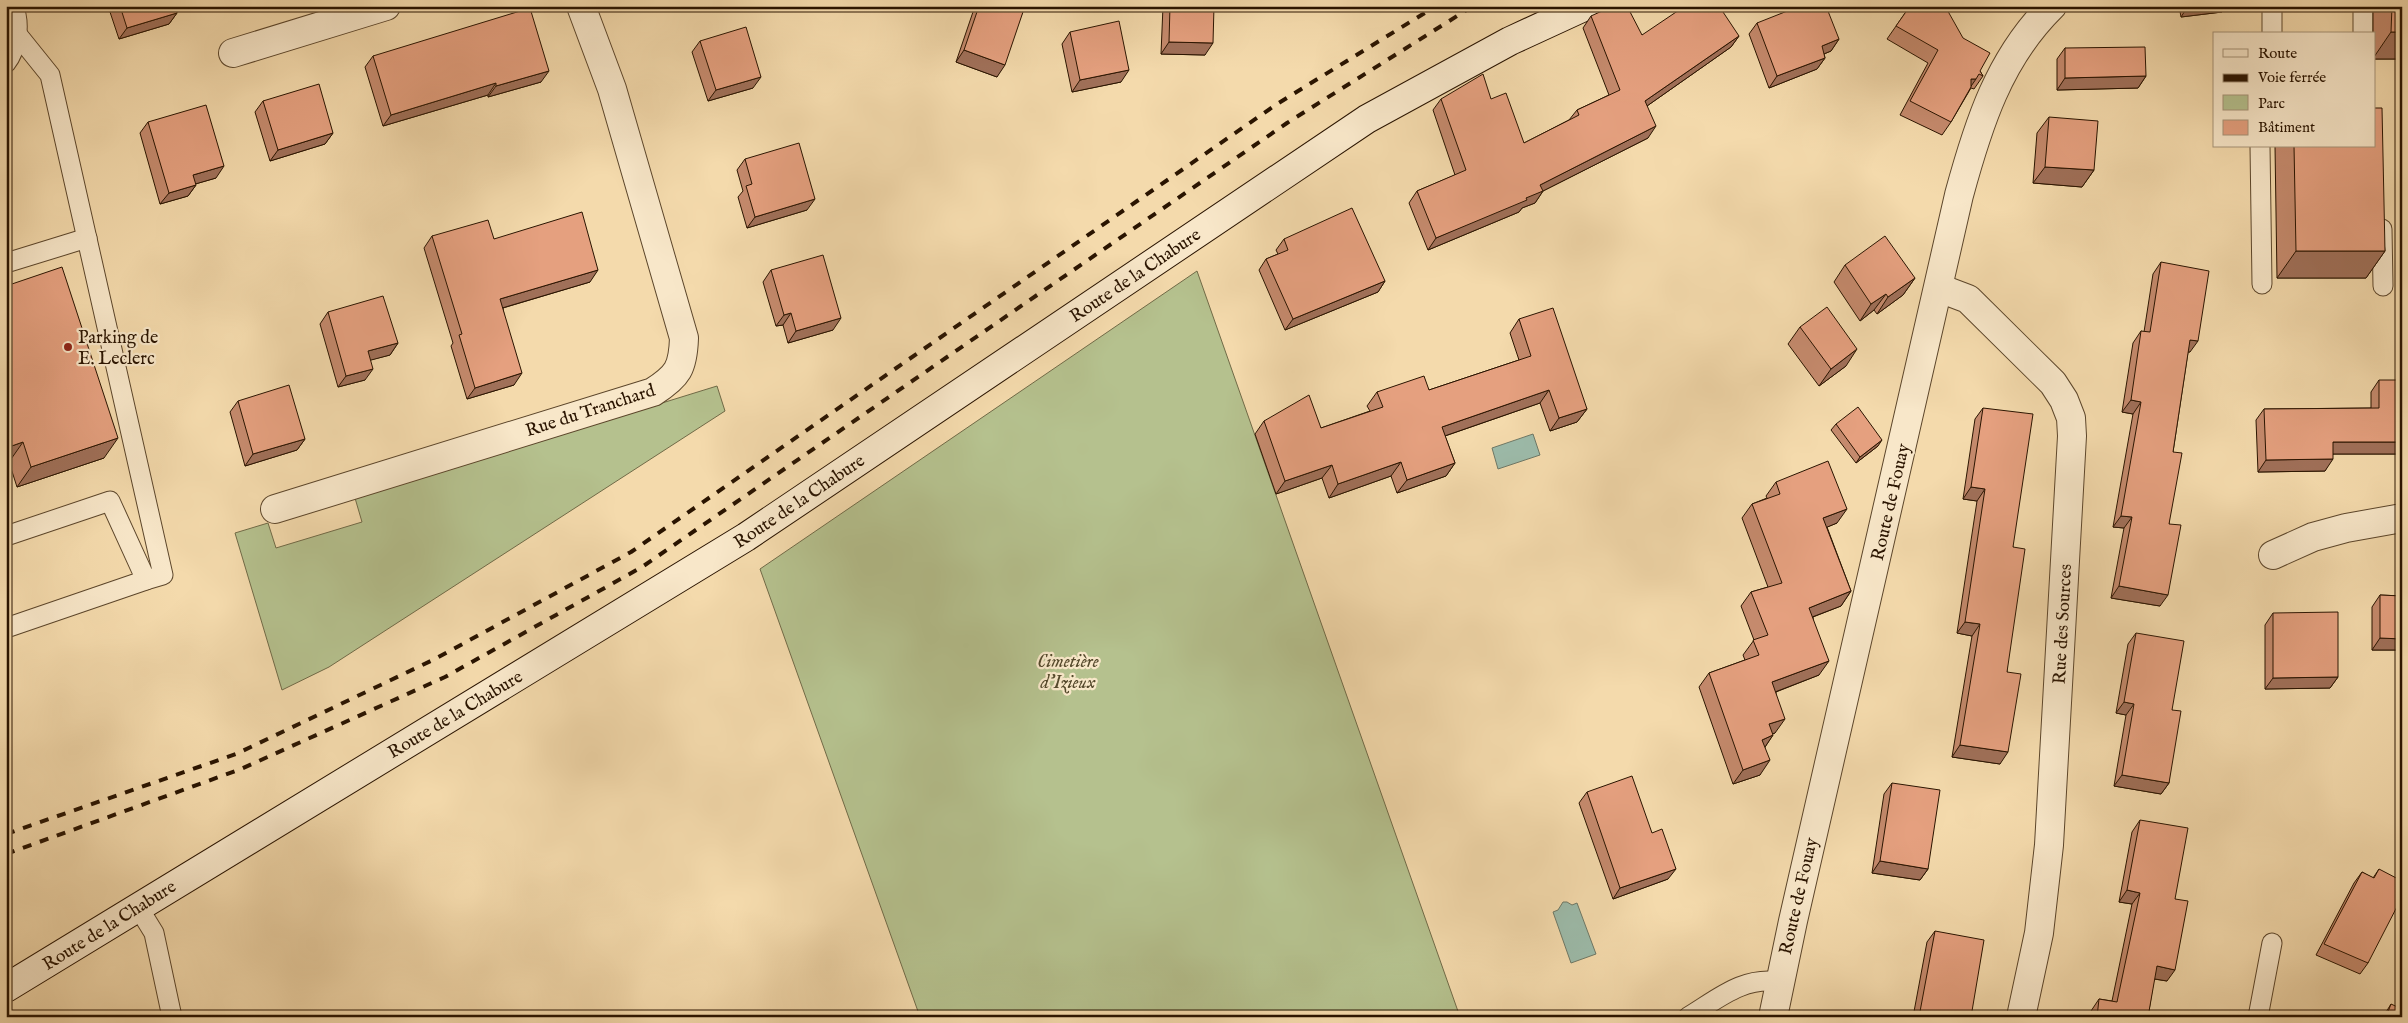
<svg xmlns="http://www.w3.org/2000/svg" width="2408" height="1023" font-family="'IM FELL English',serif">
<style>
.green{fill:#b5c18e;stroke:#706a47}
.water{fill:#9cbbaa;stroke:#6e7866}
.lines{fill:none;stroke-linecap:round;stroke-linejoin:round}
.lane-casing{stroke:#5c462b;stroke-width:21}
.street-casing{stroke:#5c462b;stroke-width:30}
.secondary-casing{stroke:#2a1400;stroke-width:30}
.lane{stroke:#f8e7c9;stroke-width:19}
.street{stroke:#f8e7c9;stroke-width:28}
.secondary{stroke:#f8e7c9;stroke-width:28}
.rail{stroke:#2a1400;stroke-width:4;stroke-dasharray:9 9;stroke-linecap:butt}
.wall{fill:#c58a6d;stroke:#2a1400}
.shaded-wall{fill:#a07059;stroke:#2a1400}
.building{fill:#e5a07f;stroke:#2a1400}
.poi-dot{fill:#8f2418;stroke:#f8e7c9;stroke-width:2}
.labels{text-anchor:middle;stroke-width:4.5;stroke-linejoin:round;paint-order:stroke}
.street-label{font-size:18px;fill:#2a1400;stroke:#f8e7c9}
.poi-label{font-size:18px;fill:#2a1400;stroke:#f8e7c9;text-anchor:start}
.park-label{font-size:18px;font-style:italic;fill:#54482b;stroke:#f8e7c9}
</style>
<rect width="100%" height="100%" fill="#f4daac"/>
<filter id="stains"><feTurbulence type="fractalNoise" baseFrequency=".004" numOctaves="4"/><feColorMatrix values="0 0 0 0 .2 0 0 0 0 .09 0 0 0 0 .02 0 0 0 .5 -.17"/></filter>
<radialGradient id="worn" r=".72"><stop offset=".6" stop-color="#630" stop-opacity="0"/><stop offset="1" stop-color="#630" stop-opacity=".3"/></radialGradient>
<g class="green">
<path d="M1197,271L1460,1017H920L760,569Z"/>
<path d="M717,386L725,411L329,667L282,690L235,533L268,523L276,548L362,522L355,498Z"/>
</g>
<g class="water">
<path d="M1533,434L1540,455L1498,469L1492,448Z"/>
<path d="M1563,902H1567L1572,905L1577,903L1596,954L1571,963L1553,912L1558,910Z"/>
</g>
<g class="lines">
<defs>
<g id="lane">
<path d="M2272,6V34"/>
<path d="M2363,6V34"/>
<path d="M17,34L50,75L163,575L146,580"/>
<path d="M6,63C17,49 21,23 13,6"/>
<path d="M2260,146L2262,284"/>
<path d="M2382,229L2383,286"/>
<path d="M6,263L87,238"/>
<path d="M6,536L110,501L146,580L6,628"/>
<path d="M138,907L154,933L172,1017"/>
<path d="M1688,1017C1718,999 1743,976 1780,982"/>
<path d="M2258,1017L2272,943"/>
</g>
<g id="street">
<path d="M233,53L386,6"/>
<path d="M1939,288L1968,299L2053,383L2064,400L2071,418L2072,436L2049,845L2039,933L2021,1017"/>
<path d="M275,509L653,392C678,376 683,368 684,338L612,89L581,6"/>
<path d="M2273,555L2313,537L2346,528L2402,518"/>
<path d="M1773,1017L1793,921L1959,195C1978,125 1999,58 2052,6"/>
</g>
<path id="secondary" d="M6,988L746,537L1367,119L1510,41L1586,6"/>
</defs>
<use href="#lane" class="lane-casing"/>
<use href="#street" class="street-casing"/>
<use href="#secondary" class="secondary-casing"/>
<use href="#lane" class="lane"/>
<use href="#street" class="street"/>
<use href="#secondary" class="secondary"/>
<g class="rail">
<path d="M6,834L236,754L435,659L631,552L1277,104L1436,6"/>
<path d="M6,854L241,769L445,677L642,567L1287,123L1473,6"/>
</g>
</g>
<g class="wall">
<path d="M108,6H175L177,13L169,24L119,39Z"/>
<path d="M975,6H1025L997,77L956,62Z"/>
<path d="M1163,6H1214L1205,55L1161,54Z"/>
<path d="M1910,6L1980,71L1983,76L1974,89L1971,88L1951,122L1942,135L1900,115L1928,63L1887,39Z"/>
<path d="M2179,6H2225L2222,12L2181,17Z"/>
<path d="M2373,6H2402V59H2374V34H2373Z"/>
<path d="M1591,16L1642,35L1739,36L1731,47L1647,106L1648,138L1543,191L1535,203L1522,208L1519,212L1428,250L1409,203L1417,191L1455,175L1433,110L1441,99L1524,143L1569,120L1577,110L1609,95L1583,28Z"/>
<path d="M1757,23L1839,39L1831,51L1824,54L1825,58L1817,69L1769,88L1749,34Z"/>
<path d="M1070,32L1121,82L1072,92L1062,44Z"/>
<path d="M700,41L753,88L708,101L692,52Z"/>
<path d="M2065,48L2146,76L2138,88L2057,90V59Z"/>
<path d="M373,56L541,82L488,97V95L383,126L365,67Z"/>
<path d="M263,101L333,133L325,144L270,161L255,112Z"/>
<path d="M2049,117L2094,170L2082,187L2033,183L2037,133Z"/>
<path d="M148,122L216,178L195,184L196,185L188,196L160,204L140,133Z"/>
<path d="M2275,146H2374L2385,251L2366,278H2277Z"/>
<path d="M745,159L807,210L747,228L738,197L743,191L737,170Z"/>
<path d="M432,236L494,239L590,282L503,308L514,385L467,399L451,346L453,343L424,248Z"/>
<path d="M1284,239L1385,281L1378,292L1285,330L1259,270L1266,259L1278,254L1276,250Z"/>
<path d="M2161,262L2190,352H2188L2173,452L2169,524L2160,606L2111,598L2124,528L2113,527L2133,414L2122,412L2133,343L2141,331L2144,332L2153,274Z"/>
<path d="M1845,265L1915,278L1903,295L1877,314L1874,310L1860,321L1834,282Z"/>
<path d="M771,270L833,330L788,343L783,325L776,326L763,282Z"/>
<path d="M6,286L104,458L17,487L9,462Z"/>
<path d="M328,312L398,343L390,355L370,360L365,380L338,387L320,324Z"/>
<path d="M1519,319L1587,409L1577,422L1550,431L1540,403L1445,436L1455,463L1446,476L1397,493L1391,476L1329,498L1322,478L1276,494L1255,434L1264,421L1321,428L1370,411L1367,406L1377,392L1429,390L1519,360L1510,333Z"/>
<path d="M1800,327L1846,366L1819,386L1788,344Z"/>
<path d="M2379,380L2402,454H2333L2325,471L2258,472L2256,420L2264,409L2371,408V392Z"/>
<path d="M238,401L305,439L297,450L245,466L230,412Z"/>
<path d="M1983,408L2013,547L2007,672L2000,764L1952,757L1972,636L1957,633L1977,501L1963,499L1975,419Z"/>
<path d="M1836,424L1878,446L1856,463L1831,430Z"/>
<path d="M1776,482L1837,523L1827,527L1851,591L1841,606L1813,617L1819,675L1776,692L1775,733L1772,734L1773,735L1765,747L1760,775L1733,784L1699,687L1709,673L1745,660L1743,655L1754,640L1741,606L1751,592L1768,587L1742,518L1752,504L1767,498L1766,496Z"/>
<path d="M2380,595L2402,596V650H2372V607Z"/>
<path d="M2273,613L2338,677L2330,688L2265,689V625Z"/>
<path d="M2136,633L2172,710L2169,783L2161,794L2114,786L2126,715L2116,713L2128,644Z"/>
<path d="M1892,783L1928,869L1920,880L1872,873L1884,794Z"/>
<path d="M1587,792L1668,879L1613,899L1579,803Z"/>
<path d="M2140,820L2175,899L2167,981L2154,979L2148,1017H2090L2091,1011L2099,999L2112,1001L2132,904L2119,902L2132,832Z"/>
<path d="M2379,869L2368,963L2360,974L2316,955L2354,883L2362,872L2373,878Z"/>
<path d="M1935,931L1971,1017H1913L1927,942Z"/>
<path d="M2391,1004L2402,1017H2383Z"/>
</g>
<g class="shaded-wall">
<path d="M2188,6H2225L2222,12L2181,17Z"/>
<path d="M177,13L169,24L119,39L127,28Z"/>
<path d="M2391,32H2402V59H2374V57Z"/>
<path d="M1739,36L1731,47L1637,113L1645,101Z"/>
<path d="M1839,39L1831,51L1814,58L1822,46Z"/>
<path d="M1169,42L1213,43L1205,55L1161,54Z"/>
<path d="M964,50L1005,65L997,77L956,62Z"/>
<path d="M1825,58L1817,69L1769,88L1777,76Z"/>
<path d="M1129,70L1121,82L1072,92L1080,80Z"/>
<path d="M549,71L541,82L488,97L496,86Z"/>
<path d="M2146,76L2138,88L2057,90L2065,78Z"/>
<path d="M761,77L753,88L708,101L716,90Z"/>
<path d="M1971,79H1976L1967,92Z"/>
<path d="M496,83L488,95L383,126L391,115Z"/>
<path d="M1656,126L1648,138L1541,192L1543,191L1535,203L1522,208L1519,212L1428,250L1436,238L1526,198L1540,185Z"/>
<path d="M333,133L325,144L270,161L278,150Z"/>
<path d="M224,166L216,178L185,187L193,175Z"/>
<path d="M2045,167L2094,170L2082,187L2033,183Z"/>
<path d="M196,185L188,196L160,204L169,193Z"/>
<path d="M815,199L807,210L747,228L755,217Z"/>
<path d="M2296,251H2385L2366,278H2277Z"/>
<path d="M598,270L590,282L492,311L500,299Z"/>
<path d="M1915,278L1903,295L1877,314L1888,297Z"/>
<path d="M1385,281L1378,292L1285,330L1293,319Z"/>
<path d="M1886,294L1874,310L1860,321L1871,304Z"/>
<path d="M791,313L783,325L776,326L784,315Z"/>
<path d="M841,318L833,330L788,343L796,331Z"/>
<path d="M2190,340L2198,341L2190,352L2182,351Z"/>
<path d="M398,343L390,355L360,363L368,351Z"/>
<path d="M1857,349L1846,366L1819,386L1831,369Z"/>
<path d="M373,369L365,380L338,387L346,376Z"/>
<path d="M522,373L514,385L467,399L475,388Z"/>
<path d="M1549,390L1540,403L1433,440L1442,427Z"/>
<path d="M2131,400L2141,402L2133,414L2122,412Z"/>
<path d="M1587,409L1577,422L1550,431L1559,418Z"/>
<path d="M118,438L104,458L17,487L31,467Z"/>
<path d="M305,439L297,450L245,466L253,454Z"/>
<path d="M1882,440L1878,446L1856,463L1860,457Z"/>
<path d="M23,442L9,462L6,463V448Z"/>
<path d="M2333,442H2402V454H2325Z"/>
<path d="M2333,459L2325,471L2258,472L2266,460Z"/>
<path d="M1401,462L1391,476L1329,498L1338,484Z"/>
<path d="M1455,463L1446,476L1397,493L1407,480Z"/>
<path d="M1332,465L1322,478L1276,494L1285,481Z"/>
<path d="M1971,487L1985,489L1977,501L1963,499Z"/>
<path d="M1847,509L1837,523L1813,533L1823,518Z"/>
<path d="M2121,516L2132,517L2124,528L2113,527Z"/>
<path d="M2119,586L2168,595L2160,606L2111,598Z"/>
<path d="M1851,591L1841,606L1799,622L1809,608Z"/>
<path d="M1965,622L1980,624L1972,636L1957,633Z"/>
<path d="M2380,638L2402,639V650H2372Z"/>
<path d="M1829,661L1819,675L1762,697L1772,682Z"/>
<path d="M2338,677L2330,688L2265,689L2273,678Z"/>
<path d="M2124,702L2134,704L2126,715L2116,713Z"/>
<path d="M1785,719L1775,733L1759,739L1769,724Z"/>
<path d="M1773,735L1763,750L1762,740Z"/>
<path d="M1960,745L2008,752L2000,764L1952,757Z"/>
<path d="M1770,760L1760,775L1733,784L1743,770Z"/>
<path d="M2122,775L2169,783L2161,794L2114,786Z"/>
<path d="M1880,861L1928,869L1920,880L1872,873Z"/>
<path d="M1676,869L1668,879L1613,899L1620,888Z"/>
<path d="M2127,890L2140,893L2132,904L2119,902Z"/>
<path d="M2157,966L2175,970L2167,981L2149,978Z"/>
</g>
<g class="building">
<path d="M120,6H175L177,13L127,28Z"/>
<path d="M979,6H1025L1005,65L964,50Z"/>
<path d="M1170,6H1214L1213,43L1169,42Z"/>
<path d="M1613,6H1627L1642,35L1685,6H1719L1739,36L1645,101L1656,126L1540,185L1543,191L1526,198L1527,200L1436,238L1417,191L1466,170L1441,99L1483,74L1491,99L1506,93L1524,143L1579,115L1577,110L1620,90L1591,16Z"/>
<path d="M1800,6H1826L1839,39L1822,46L1825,58L1777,76L1757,23Z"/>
<path d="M1910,6H1945L1963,38L1990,53L1980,71L1983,76L1979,74L1976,79H1971V87L1951,122L1910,101L1938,50L1896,26Z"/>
<path d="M2392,6H2402V32H2391Z"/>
<path d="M530,8L549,71L496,86V83L391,115L373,56Z"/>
<path d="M1119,21L1129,70L1080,80L1070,32Z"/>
<path d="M746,27L761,77L716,90L700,41Z"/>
<path d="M2145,47L2146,76L2065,78V48Z"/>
<path d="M319,84L333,133L278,150L263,101Z"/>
<path d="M206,105L224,166L193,175L196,185L169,193L148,122Z"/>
<path d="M2374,108H2382L2385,251H2296L2294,146H2374Z"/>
<path d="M2049,117L2098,121L2094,170L2045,167Z"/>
<path d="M799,143L815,199L755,217L746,186L752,184L745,159Z"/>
<path d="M1352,208L1385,281L1293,319L1266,259L1288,250L1284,239Z"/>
<path d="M582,212L598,270L500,299L522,373L475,388L459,335L462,334L432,236L488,220L494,239Z"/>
<path d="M1885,236L1915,278L1888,297L1886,294L1871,304L1845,265Z"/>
<path d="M823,255L841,318L796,331L791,313L784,315L771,270Z"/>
<path d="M2161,262L2209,271L2198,341L2190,340L2173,452L2182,453L2169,524L2181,525L2168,595L2119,586L2132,517L2121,516L2141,402L2131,400L2141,331L2150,332Z"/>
<path d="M62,267L118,438L31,467L23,442L6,448V286Z"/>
<path d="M383,296L398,343L368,351L373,369L346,376L328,312Z"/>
<path d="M1827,307L1857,349L1831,369L1800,327Z"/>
<path d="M1553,308L1587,409L1559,418L1549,390L1442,427L1455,463L1407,480L1401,462L1338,484L1332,465L1285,481L1264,421L1309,395L1321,428L1383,407L1377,392L1424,376L1429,390L1531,356L1519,319Z"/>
<path d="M2379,380H2402V442H2333V459L2266,460L2264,409L2379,408Z"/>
<path d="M289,385L305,439L253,454L238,401Z"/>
<path d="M1858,407L1882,440L1860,457L1836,424Z"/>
<path d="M1983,408L2033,414L2013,547L2025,549L2007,672L2021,674L2008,752L1960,745L1980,624L1965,622L1985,489L1971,487Z"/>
<path d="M1828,461L1847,509L1823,518L1851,591L1809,608L1829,661L1772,682L1785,719L1769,724L1773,735L1762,740L1770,760L1743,770L1709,673L1759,655L1753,640L1768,635L1751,592L1782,583L1752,504L1780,494L1776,482Z"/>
<path d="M2380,595L2402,596V639L2380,638Z"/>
<path d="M2338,612V677L2273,678V613Z"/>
<path d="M2136,633L2184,641L2172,710L2181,711L2169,783L2122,775L2134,704L2124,702Z"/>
<path d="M1632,776L1652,833L1662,829L1676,869L1620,888L1587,792Z"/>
<path d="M1892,783L1940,790L1928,869L1880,861Z"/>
<path d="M2140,820L2188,828L2175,899L2188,901L2175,970L2157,966L2148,1017H2097L2099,999L2117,1002L2140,893L2127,890Z"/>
<path d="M2379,869L2402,881V897L2368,963L2324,944L2362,872L2374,878Z"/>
<path d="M1935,931L1984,940L1971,1017H1956L1947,1015V1017H1919Z"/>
<path d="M2391,1004L2402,1009V1017H2386Z"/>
<path d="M1735,1012L1738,1017H1726Z"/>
</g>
<circle class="poi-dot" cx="68" cy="347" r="5"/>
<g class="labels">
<g class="street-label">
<text transform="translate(1135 275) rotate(-34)" y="6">Route de la Chabure</text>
<text transform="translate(590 410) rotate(-18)" y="6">Rue du Tranchard</text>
<text transform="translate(799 501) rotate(-34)" y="6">Route de la Chabure</text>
<text transform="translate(1890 502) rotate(-77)" y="6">Route de Fouay</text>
<text transform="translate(2062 624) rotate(-87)" y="6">Rue des Sources</text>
<text transform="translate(455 714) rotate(-31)" y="6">Route de la Chabure</text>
<text transform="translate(1798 896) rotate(-77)" y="6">Route de Fouay</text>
<text transform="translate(109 925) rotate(-32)" y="6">Route de la Chabure</text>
</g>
<g class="poi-label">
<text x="78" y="343">Parking de<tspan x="78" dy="21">E. Leclerc</tspan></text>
</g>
<g class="park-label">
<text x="1068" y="667">Cimetière<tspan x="1068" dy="21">d'Izieux</tspan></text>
</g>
</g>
<rect width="2408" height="1023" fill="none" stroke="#f4daac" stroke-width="25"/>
<rect x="8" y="8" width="2393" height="1008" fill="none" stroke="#2a1400" stroke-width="2.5"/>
<rect x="12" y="12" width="2383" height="998" fill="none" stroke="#2a1400"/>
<rect x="2213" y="32" width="162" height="115" fill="#f8e7c9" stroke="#a69379"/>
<rect x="2223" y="49" width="25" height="8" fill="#f8e7c9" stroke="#a69379"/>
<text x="2258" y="58" font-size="15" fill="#2a1400">Route</text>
<rect x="2223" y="74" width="25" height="8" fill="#2a1400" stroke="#a69379"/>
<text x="2258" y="82" font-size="15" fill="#2a1400">Voie ferrée</text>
<rect x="2223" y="95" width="25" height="15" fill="#b5c18e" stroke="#a69379"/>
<text x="2258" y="108" font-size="15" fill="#2a1400">Parc</text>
<rect x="2223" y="120" width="25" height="15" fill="#e5a07f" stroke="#a69379"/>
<text x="2258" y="132" font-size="15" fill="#2a1400">Bâtiment</text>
<rect width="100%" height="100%" filter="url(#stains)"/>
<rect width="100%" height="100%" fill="url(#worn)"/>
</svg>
